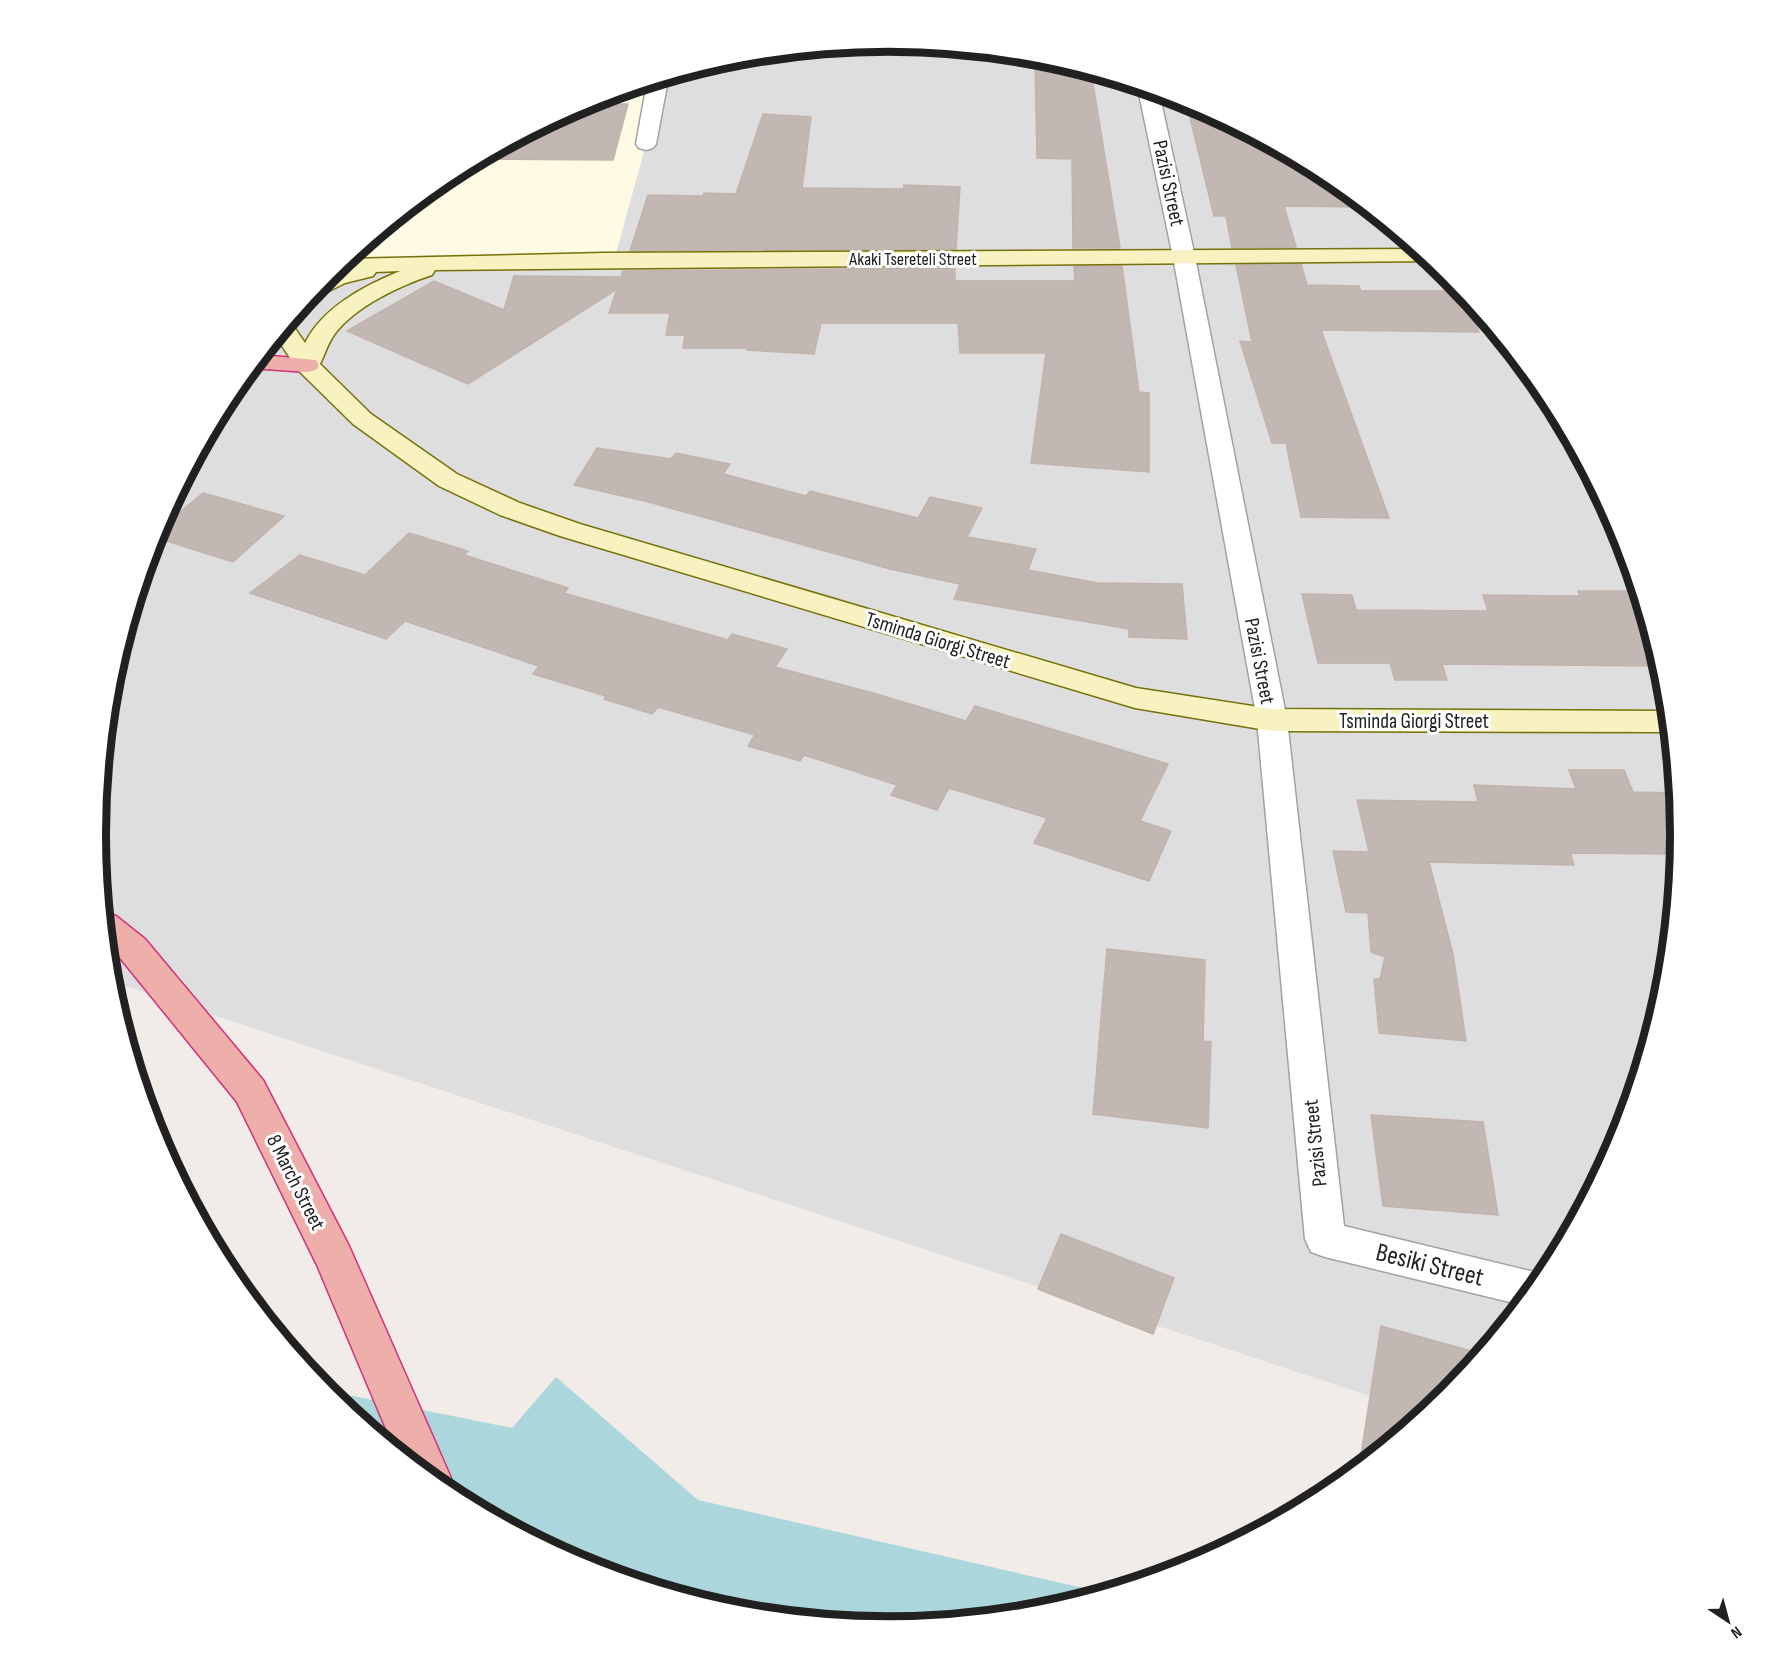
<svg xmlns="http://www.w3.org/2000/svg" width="1776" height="1669" font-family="'Sofia Sans Condensed',sans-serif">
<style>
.residential{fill:#dfdede}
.education{fill:#fefae4}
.water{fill:#abd7dc}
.building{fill:#c1b8b4;stroke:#c2b2ab;stroke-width:1.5}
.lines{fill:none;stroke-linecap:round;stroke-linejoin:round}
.minor-casing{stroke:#a2a2a2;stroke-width:3}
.secondary-casing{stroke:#75720b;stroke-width:3}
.trunk-casing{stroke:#d3307e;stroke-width:3}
.minor{fill:#fff;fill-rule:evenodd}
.secondary{fill:#f7f2bf;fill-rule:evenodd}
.trunk{fill:#eeaeaa;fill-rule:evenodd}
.labels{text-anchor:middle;stroke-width:6;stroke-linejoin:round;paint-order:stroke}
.far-street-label{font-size:18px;fill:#212121;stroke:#fff}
.street-label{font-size:21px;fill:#212121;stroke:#fff}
.near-street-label{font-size:26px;fill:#212121;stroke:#fff}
.rim{fill:none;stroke:#212121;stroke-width:8}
</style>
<rect width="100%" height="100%" fill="#f1ece8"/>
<path class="residential" d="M888,42L1043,57L1192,102L1329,176L1449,274L1547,394L1620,532L1665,680L1680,835L1665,989L1620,1138L1547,1275L1448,1395L1425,1414L110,981L96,834L111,680L156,531L229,394L328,274L448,175L585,102L734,57Z"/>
<path class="education" d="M658,80L646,144L614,261L337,266L448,175L585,102Z"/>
<path class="water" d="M556,1377L698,1500L1105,1593L1042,1612L888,1627L733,1612L584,1567L447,1493L323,1390L512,1428Z"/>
<g class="building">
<path d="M1035,57L1091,72L1120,248H1073L1072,159L1037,158Z"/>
<path d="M1186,101L1329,176L1366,207L1284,206L1296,247L1232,248L1226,216H1214Z"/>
<path d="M583,104H628L613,160L479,159Z"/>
<path d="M763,114L811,117L802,188L904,189V185L960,187L956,249L630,251L648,195L703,196L704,193L736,194Z"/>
<path d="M1301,264L1307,285L1359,286L1361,291H1461L1479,332L1321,330L1389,518L1301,517L1286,443H1272L1240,341L1252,342L1236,265Z"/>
<path d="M1074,266H1122L1139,392L1149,393V472L1031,463L1046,353H960L958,323H821L814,354L747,350V348H683L685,335H666L670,313H609L617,289L468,384L347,331L434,281L504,310L514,276L621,277L623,271L955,268V281H1075Z"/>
<path d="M597,448L671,459L676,453L730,464L723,474L806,496L810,491L918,518L930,497L982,508L967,537L1036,549L1028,570L1098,583L1182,584L1187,639L1129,637V629L954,599L960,584L890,569L645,501L574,485Z"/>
<path d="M203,493L284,516L233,562L154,537L156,532Z"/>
<path d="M409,533L468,551L464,555L568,588L564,593L728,640L732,634L787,649L775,667L873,693L966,721L975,706L1168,764L1140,821L1171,831L1149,881L1034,843L1047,818L949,788L937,810L891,795L897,785L804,755L800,761L748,746L755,735L658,707L652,714L604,699L606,696L533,674L539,666L405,621L386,639L250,593L300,555L365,575Z"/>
<path d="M1578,591H1632L1652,638L1661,666L1442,664L1447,680H1395L1390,663H1318L1302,594L1352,595L1356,610L1488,611L1483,595L1580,596Z"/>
<path d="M1569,770H1624L1633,792L1676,793L1680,835L1679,854L1570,853L1574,865L1429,862L1453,954L1466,1041L1379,1033L1374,979H1380L1385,957L1371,952L1368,913L1346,912L1333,851L1369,852L1357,800L1478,802L1474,785L1576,789Z"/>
<path d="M1107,949L1205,960L1203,1041L1211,1042L1208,1128L1093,1114Z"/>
<path d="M1371,1115L1483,1122L1498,1215L1383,1206Z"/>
<path d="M1061,1234L1174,1278L1153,1334L1038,1289Z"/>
<path d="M1381,1326L1482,1354L1448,1395L1359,1468Z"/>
</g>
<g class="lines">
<defs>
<g id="minor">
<path d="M666,78L668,80L656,144L653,148L646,150L639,148L636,144L647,83Z"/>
<path d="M1140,87L1159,92L1195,257L1287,720L1344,1226L1547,1275L1522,1305L1325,1257L1311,1252L1305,1239L1257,720L1173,257L1138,89Z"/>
</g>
<path id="secondary" d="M1418,249L1433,261L435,270L432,275C401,285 354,307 334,335C328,343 325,354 320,364L371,414L457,474L520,503L580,524L1136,688L1272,709L1668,711L1670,732L1272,731L1135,708L560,536L500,515L439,486L353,424L298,370L276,337L288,323L292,324L305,343C323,307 364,286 400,271L376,272L373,276L345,283L323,294L311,295L328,274L333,272L331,271L346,259L604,253Z"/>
<g id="trunk">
<path d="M261,355L316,360L319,365L316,370L307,372L251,368Z"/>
<path d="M103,912L116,916L145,939L263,1080L349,1246L451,1478L445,1492L395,1450L317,1265L237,1102L121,959L107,947Z"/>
</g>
</defs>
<use href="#minor" class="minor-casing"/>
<use href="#secondary" class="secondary-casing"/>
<use href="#trunk" class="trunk-casing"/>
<use href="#minor" class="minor"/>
<use href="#secondary" class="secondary"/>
<use href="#trunk" class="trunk"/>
</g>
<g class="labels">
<g class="far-street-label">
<text x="913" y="265">Akaki Tsereteli Street</text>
</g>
<g class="street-label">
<text transform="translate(1169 183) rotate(78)" y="7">Pazisi Street</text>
<text transform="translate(938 640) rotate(17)" y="7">Tsminda Giorgi Street</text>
<text transform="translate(1260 661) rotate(79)" y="7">Pazisi Street</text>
<text x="1414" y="728">Tsminda Giorgi Street</text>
<text transform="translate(1315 1143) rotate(-96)" y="7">Pazisi Street</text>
<text transform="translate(296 1182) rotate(63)" y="7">8 March Street</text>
</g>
<g class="near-street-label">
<text transform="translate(1430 1264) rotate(14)" y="9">Besiki Street</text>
</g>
</g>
<path d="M0 0H1776V1669H0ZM106 834a782 782 0 1 1 1564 0a782 782 0 1 1-1564 0Z" fill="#fff" fill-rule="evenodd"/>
<path class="rim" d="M106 834a782 782 0 1 1 1564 0a782 782 0 1 1-1564 0Z"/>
<g transform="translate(1728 1621) rotate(144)" stroke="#ffffff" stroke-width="4.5" paint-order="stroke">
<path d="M0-4.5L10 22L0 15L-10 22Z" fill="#212121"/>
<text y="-9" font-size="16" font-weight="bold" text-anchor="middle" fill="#212121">N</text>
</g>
</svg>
